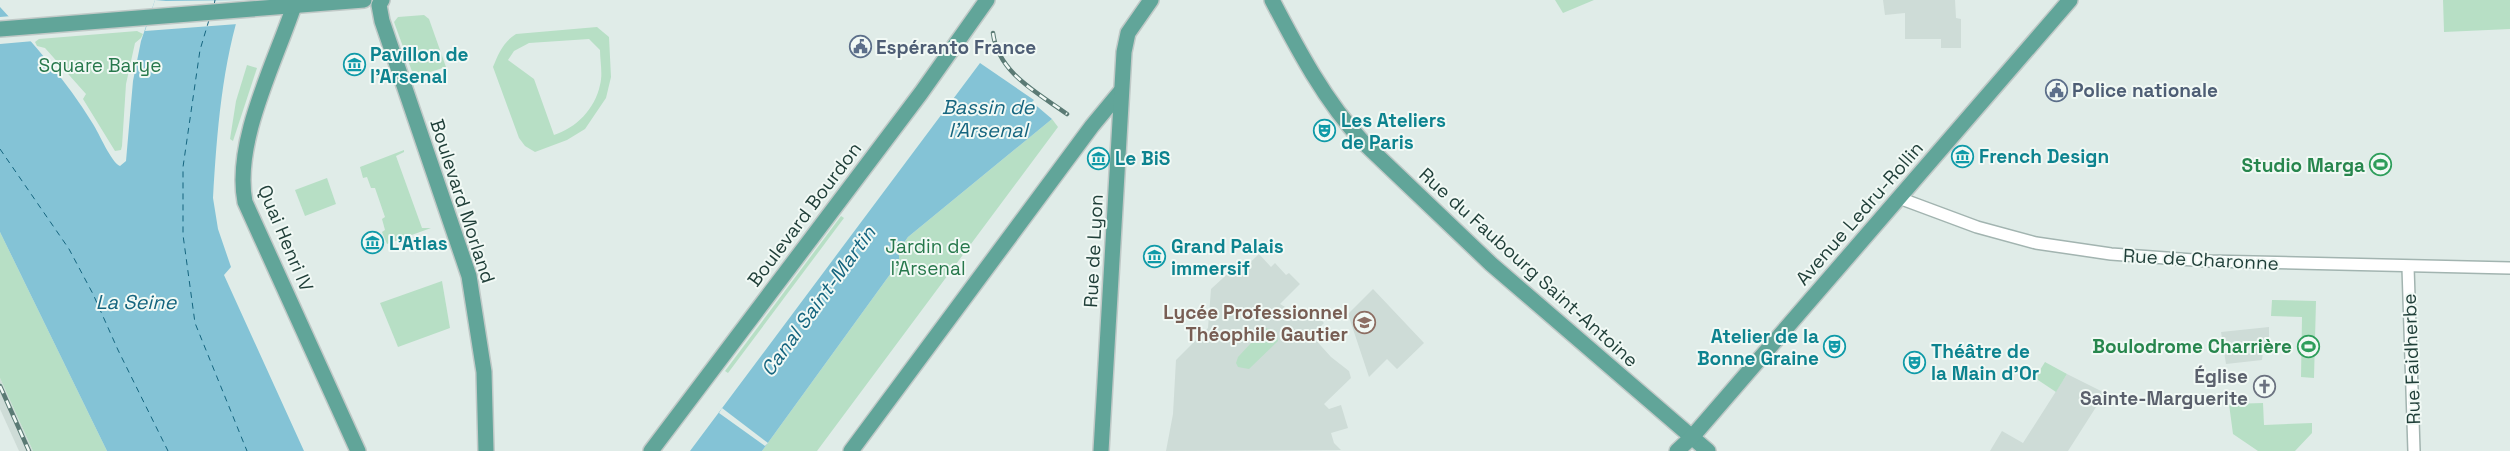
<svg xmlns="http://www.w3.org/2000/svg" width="2510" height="451" font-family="'Space Grotesk',sans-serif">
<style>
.built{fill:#cedcd7}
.green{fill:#b7dfc5;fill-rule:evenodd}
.water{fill:#84c3d6}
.pier{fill:#e0ece8}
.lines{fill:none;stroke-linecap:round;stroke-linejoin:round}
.ferry{stroke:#15657f;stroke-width:1;stroke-dasharray:6 5;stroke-linecap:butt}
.minor-casing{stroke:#a2b4b0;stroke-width:14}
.major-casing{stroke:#c0c9c7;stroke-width:18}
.minor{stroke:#fff;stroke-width:11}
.major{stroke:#61a599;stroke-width:15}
.rail-casing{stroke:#5a7a74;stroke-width:4.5}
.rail{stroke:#f1f9f5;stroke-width:2.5;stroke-dasharray:8;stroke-linecap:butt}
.labels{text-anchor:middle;stroke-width:4;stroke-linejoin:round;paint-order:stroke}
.service-label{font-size:19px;font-weight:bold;fill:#4e5e75;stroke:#f1f9f5;text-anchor:start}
.culture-label{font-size:19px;font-weight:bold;fill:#0d838f;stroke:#f1f9f5;text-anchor:start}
.park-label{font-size:19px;fill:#27784c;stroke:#f1f9f5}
.leisure-label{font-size:19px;font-weight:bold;fill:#27864d;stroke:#f1f9f5;text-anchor:end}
.street-label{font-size:19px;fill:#1f3e38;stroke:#f1f9f5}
.education-label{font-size:19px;font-weight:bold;fill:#785e54;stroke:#f1f9f5;text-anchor:end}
.worship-label{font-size:19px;font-weight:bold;fill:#5b616d;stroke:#f1f9f5;text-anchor:end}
.water-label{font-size:20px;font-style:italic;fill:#15657f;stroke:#f1f9f5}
</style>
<rect width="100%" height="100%" fill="#e0ece8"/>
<g class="built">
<path d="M1883,0H1955L1956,18L1961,19V48H1941V39H1905V13L1885,15Z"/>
<path d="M1259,254L1271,267L1275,263L1286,275L1289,273L1300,284L1280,304L1294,312L1310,308L1324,323L1313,334V337L1331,357L1349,371L1351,378L1324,404L1329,409L1341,405L1348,428L1331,433L1334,443L1341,450L1166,451L1173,414L1176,360L1208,328L1211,289L1235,267L1240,272Z"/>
<path d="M1373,289L1424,343L1397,369L1387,359L1369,377L1348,314Z"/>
<path d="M2269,327V352H2263L2262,360L2226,364L2221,332Z"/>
<path d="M2067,374L2105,393L2068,451H1990L2002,431L2023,443Z"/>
<path d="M0,378L33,451H19L0,409Z"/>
</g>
<g class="green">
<path d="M1555,0H1594L1563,13Z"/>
<path d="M2443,0H2510V29L2444,32Z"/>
<path d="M424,15L429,19L446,67L414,77L394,22L398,17Z"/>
<path d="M597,27L609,37L611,77L606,98L585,129L567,140L535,152L525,146L519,138L493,67C498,54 504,41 516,34ZM589,39L600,50C600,61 603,74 600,85C595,109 576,128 554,135L534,79L508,60L514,51L529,43Z"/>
<path d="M137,31L143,34L141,38L135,43L126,84L122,146L121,150L115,151L83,99L86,94L45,48L37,46L35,42L39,39Z"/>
<path d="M247,65L257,68L233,141L230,139L236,101Z"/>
<path d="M1052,119L1058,127L817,451H762L899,262L894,246L898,240L903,244L908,237Z"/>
<path d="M404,150V152L396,156L422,228H431L387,244L382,232L385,230L382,219L385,217L375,188H371L367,177L363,178L360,167Z"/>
<path d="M327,178L336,204L305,216L295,190Z"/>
<path d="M841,216L844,218L728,373L725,371Z"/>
<path d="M0,232L107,451H33L0,378Z"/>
<path d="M442,281L450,328L398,347L380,303Z"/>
<path d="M2272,300L2316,301L2314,378L2301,377L2302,317L2271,316Z"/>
<path d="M1265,328L1275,330L1278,341L1249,369L1238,367L1236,363L1238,357Z"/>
<path d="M2045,362L2067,374L2056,392L2035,378Z"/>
<path d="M2263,403L2264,425L2312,423V433L2295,451H2258L2233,434L2229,404Z"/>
</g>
<g class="water">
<path d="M155,0H243C222,64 217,131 213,198L218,229L231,267L224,275L304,451H107L0,232V7C34,44 66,80 93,124C99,133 111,162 120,166L126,161L133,81L141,41Z"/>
<path d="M980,63L1034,100L1032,102L1052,119L908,237L903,244L898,241L894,246L899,250V262L762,451H690Z"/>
</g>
<g class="pier">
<path d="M155,0L166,1L245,0L238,24L145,31Z"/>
<path d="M12,16L22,27L34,41L0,44V17Z"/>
<path d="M722,408L768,443L765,446L719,413Z"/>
</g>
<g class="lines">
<g class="ferry">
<path d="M214,5L215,0"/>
<path d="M209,20L200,50L183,167V235L195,323L247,451"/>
<path d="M0,149L69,249L93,294L118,350L168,451"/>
</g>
<defs>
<g id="minor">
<path d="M1899,198L1977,227L2036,243L2111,254L2207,261L2510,268"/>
<path d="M2408,267L2414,451"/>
</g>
<g id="major">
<path d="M296,0C277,59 233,141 245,202L358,451"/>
<path d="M382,0L379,5L382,21L469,276L484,372L486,451"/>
<path d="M1272,0C1298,50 1325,101 1363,142L1491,264L1708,451"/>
<path d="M0,29L364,0"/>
<path d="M651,451L921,93L987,0"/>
<path d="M851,451L1092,126L1121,91"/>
<path d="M1101,451L1124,52L1128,33L1151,0"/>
<path d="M1677,451L1692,437L2070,0"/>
</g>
</defs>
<use href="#minor" class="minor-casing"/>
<use href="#major" class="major-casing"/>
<use href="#minor" class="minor"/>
<use href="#major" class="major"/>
<defs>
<g id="rail">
<path d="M993,33C998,73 1038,93 1067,114"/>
<path d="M0,386L29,451"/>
</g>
</defs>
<use href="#rail" class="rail-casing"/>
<use href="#rail" class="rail"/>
</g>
<defs>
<symbol id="civic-ring" viewBox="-11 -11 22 22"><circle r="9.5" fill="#f1f9f5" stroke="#5c6f8a" stroke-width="1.5"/><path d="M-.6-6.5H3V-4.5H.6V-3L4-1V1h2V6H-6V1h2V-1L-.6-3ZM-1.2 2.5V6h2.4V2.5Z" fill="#5c6f8a"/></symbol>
<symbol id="museum-ring" viewBox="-11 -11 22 22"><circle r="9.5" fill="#f1f9f5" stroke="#0f9aa8" stroke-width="1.5"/><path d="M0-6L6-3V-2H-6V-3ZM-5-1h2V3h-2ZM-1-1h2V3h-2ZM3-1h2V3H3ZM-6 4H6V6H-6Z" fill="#0f9aa8"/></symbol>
<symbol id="theatre-ring" viewBox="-11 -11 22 22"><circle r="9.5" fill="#f1f9f5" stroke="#0f9aa8" stroke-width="1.5"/><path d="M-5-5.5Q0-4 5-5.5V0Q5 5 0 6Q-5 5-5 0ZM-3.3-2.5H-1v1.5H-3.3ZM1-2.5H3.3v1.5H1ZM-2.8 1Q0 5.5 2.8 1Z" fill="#0f9aa8"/></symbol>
<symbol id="stadium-ring" viewBox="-11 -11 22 22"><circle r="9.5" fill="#f1f9f5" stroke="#2e9e5b" stroke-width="1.5"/><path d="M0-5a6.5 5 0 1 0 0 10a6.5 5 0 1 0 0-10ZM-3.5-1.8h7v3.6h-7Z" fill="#2e9e5b"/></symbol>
<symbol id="school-ring" viewBox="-11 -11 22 22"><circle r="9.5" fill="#f1f9f5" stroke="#8d6e63" stroke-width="1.5"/><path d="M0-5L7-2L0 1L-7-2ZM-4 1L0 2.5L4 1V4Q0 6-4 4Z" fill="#8d6e63"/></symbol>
<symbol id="church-ring" viewBox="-11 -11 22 22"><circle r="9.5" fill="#f1f9f5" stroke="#6b7280" stroke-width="1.5"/><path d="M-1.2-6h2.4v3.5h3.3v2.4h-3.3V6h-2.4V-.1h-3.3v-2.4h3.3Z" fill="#6b7280"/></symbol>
</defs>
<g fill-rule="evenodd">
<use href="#civic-ring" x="848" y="34" width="25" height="25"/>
<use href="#museum-ring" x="342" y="52" width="25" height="25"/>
<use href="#civic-ring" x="2044" y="78" width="25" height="25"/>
<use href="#theatre-ring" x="1312" y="118" width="25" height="25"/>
<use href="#museum-ring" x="1950" y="144" width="25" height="25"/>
<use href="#museum-ring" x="1086" y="146" width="25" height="25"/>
<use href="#stadium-ring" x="2368" y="152" width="25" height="25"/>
<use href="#museum-ring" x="360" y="230" width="25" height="25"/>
<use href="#museum-ring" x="1142" y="244" width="25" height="25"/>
<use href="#school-ring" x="1352" y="310" width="25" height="25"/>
<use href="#stadium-ring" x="2296" y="334" width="25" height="25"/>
<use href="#theatre-ring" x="1822" y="334" width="25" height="25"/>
<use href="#theatre-ring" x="1902" y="350" width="25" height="25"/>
<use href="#church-ring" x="2252" y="374" width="25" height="25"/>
</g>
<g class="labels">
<g class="service-label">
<text x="876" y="54">Espéranto France</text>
<text x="2072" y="97">Police nationale</text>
</g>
<g class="culture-label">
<text x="370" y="61">Pavillon de<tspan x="370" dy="22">l'Arsenal</tspan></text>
<text x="1341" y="127">Les Ateliers<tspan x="1341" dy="22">de Paris</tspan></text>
<text x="1979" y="163">French Design</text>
<text x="1115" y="165">Le BiS</text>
<text x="389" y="250">L'Atlas</text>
<text x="1171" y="253">Grand Palais<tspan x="1171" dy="22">immersif</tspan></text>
<text x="1819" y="343" text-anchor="end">Atelier de la<tspan x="1819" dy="22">Bonne Graine</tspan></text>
<text x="1931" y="358">Théâtre de<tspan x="1931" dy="22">la Main d'Or</tspan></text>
</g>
<g class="park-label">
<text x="100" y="72">Square Barye</text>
<text x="928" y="253">Jardin de<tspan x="928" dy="22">l'Arsenal</tspan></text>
</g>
<g class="leisure-label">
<text x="2365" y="172">Studio Marga</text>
<text x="2292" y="353">Boulodrome Charrière</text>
</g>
<g class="street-label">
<text transform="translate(463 201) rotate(72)" y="7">Boulevard Morland</text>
<text transform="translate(1859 213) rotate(-49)" y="7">Avenue Ledru-Rollin</text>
<text transform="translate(804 214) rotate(-53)" y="7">Boulevard Bourdon</text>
<text transform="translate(286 238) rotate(67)" y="7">Quai Henri IV</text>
<text transform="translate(1093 251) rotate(-87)" y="7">Rue de Lyon</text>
<text transform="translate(2201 259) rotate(3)" y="7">Rue de Charonne</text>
<text transform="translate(1529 267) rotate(42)" y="7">Rue du Faubourg Saint-Antoine</text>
<text transform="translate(2411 359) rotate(-92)" y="7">Rue Faidherbe</text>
</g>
<g class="education-label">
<text x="1348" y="319">Lycée Professionnel<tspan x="1348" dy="22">Théophile Gautier</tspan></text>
</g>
<g class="worship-label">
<text x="2248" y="383">Église<tspan x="2248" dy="22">Sainte-Marguerite</tspan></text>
</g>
<g class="water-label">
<text x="988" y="114">Bassin de<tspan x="988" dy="23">l'Arsenal</tspan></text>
<text transform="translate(818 301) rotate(-54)" y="7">Canal Saint-Martin</text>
<text x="136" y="309">La Seine</text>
</g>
</g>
</svg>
